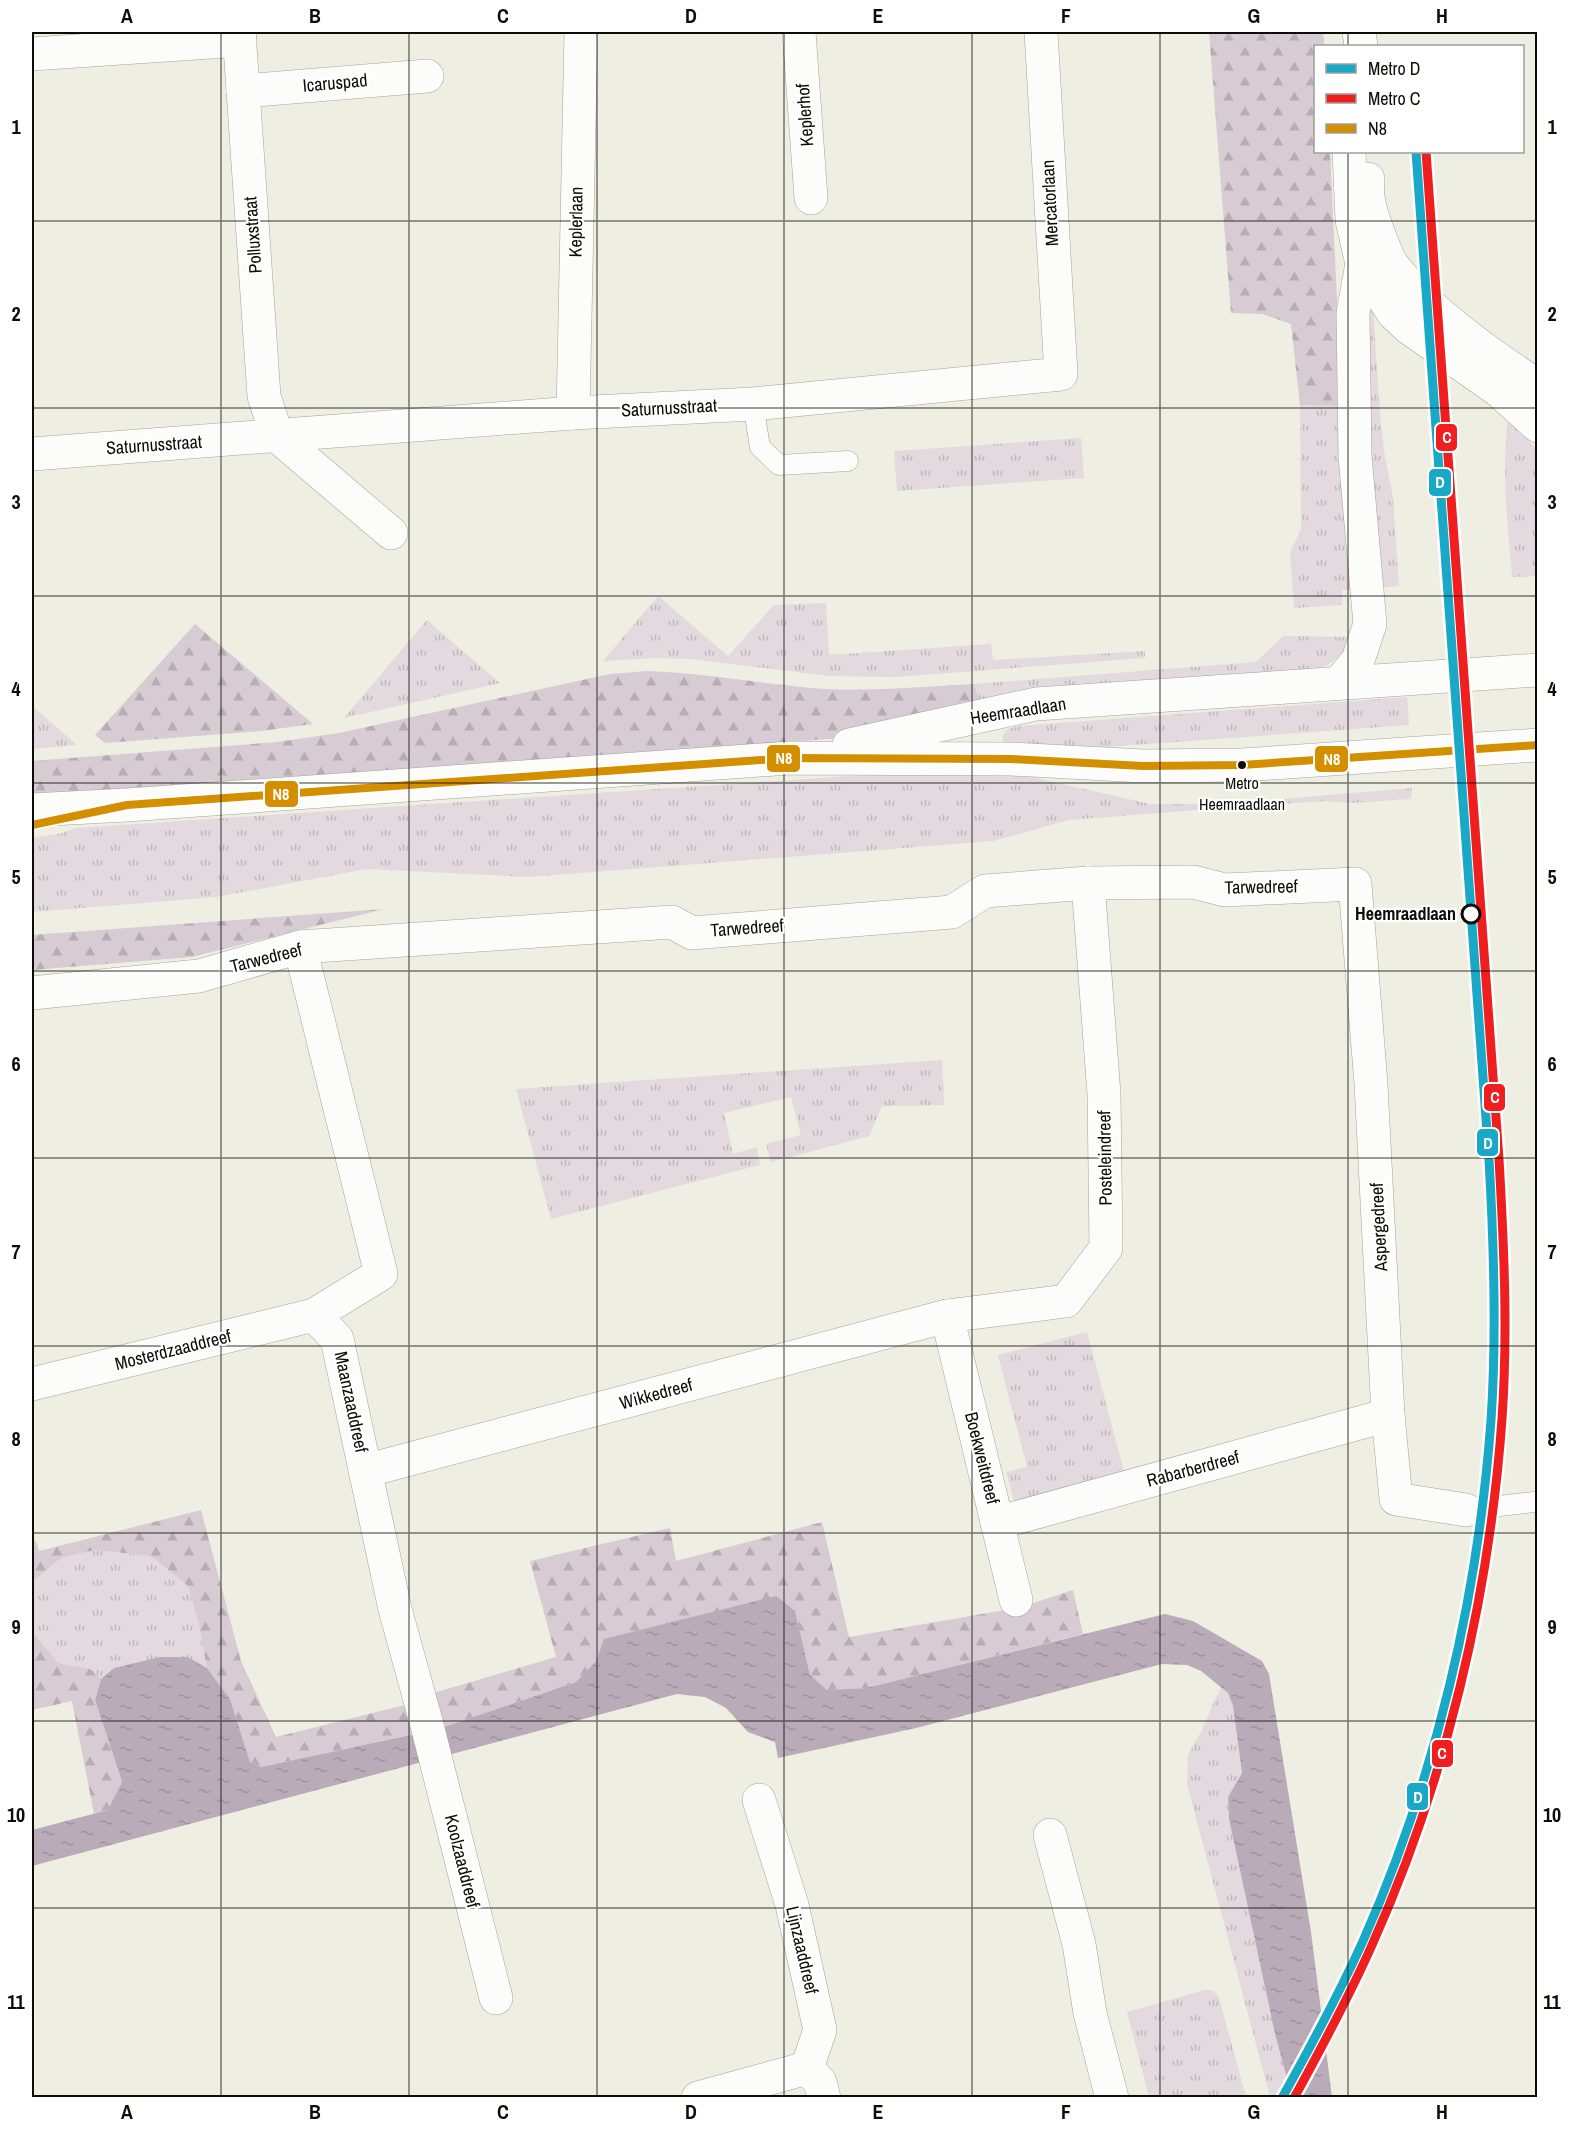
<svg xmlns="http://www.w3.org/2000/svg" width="1569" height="2129" font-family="'Archivo Narrow',sans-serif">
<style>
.grass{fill:url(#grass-tufts)}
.forest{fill:url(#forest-firs)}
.water{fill:url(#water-ripples)}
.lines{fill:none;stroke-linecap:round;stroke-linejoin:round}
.lane-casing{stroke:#a4a49a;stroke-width:21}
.street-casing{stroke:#a4a49a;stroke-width:34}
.secondary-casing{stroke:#a4a49a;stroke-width:34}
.lane{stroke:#fcfcfb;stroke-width:20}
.street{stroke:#fcfcfb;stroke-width:33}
.secondary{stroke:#fcfcfb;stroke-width:33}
.bus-1-casing{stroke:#fff;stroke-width:12}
.bus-1{stroke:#d48f01;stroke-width:8}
.metro-1-casing{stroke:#fff;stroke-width:14}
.metro-2-casing{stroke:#fff;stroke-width:14}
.metro-1{stroke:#19a9c7;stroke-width:9}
.metro-2{stroke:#ef1f1f;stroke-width:9}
.grid{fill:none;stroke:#0d0d06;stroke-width:1.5;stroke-opacity:0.55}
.bus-dot{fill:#0d0d06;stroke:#fff;stroke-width:2}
.stop-dot{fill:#fff;stroke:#0d0d06;stroke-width:3}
.labels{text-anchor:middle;stroke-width:4.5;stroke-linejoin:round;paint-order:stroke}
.bus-label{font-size:16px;fill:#0d0d06;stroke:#fff}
.street-label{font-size:18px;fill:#0d0d06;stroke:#fff}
.stop-label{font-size:18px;font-weight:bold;fill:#0d0d06;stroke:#fff;text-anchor:end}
.line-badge{stroke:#fff;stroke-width:2}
.badge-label{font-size:16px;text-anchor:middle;font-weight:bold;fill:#fff}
.neatline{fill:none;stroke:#0d0d06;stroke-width:2}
.grid-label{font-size:20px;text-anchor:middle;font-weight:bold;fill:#0d0d06}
</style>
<defs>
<pattern id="grass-tufts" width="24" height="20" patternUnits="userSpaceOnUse" patternTransform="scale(1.5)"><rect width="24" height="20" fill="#e2dade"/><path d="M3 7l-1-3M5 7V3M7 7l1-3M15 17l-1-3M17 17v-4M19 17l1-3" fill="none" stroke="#c1babd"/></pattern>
<pattern id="forest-firs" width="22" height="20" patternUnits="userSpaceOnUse" patternTransform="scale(1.5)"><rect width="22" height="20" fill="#d7cbd4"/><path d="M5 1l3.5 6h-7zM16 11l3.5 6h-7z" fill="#b7adb4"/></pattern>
<pattern id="water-ripples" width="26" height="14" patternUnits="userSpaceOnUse" patternTransform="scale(1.5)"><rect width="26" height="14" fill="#baabb9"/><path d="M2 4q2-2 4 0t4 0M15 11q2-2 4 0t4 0" fill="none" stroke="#9f929e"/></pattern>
</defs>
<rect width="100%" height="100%" fill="#eeeee2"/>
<g class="grass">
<path d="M1368,303L1373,306L1380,414L1384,451L1393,498L1399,586L1379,588L1364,357Z"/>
<path d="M1300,405L1342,406L1355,590H1342V605L1294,608L1290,552L1301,529Z"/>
<path d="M1508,419L1537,450V576L1512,577C1508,525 1501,472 1508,419Z"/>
<path d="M1081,438L1084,478L897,491L894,451Z"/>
<path d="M658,596L728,656L774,605L826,603L829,655L991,644L993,660L1145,651V658L896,677L829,676L690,659L657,658L603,661Z"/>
<path d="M427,620L500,683L344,718Z"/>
<path d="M1283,636L1353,637C1344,653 1333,664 1315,671L982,711L974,684L1256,662Z"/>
<path d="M1407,697L1409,725L1091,748L1004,744C999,731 1008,728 1019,726Z"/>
<path d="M32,706L77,745L32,749Z"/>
<path d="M969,768L1005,771L1150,804H1222L1412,788L1411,799L1351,803L1326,801L1224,808L1069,820L993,841L529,877L366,869L216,897L32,912V838L59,834L76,828Z"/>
<path d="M942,1060L944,1105L882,1106L869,1136L771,1162L766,1144L801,1135L791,1097L724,1113L733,1154L757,1147L760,1165L551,1219L516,1089Z"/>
<path d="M1087,1332L1126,1479L1016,1508L1006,1472L1027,1467L998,1355Z"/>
<path d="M95,1550L151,1556L188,1586L199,1626L207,1668L188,1657L114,1668L101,1679L89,1669L58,1663L32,1631V1582L61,1558Z"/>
<path d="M1222,1686L1228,1693L1233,1706L1242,1773L1228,1797L1229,1819L1275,2034L1292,2097H1270L1187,1784L1188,1755L1202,1730L1212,1706Z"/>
<path d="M1205,1990L1214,1991L1219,1998L1246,2097H1149L1127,2012Z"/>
</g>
<g class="forest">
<path d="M1209,32H1323L1324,46H1316V152H1330L1342,406L1300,405L1291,324L1262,314L1231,313Z"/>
<path d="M195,624L313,724L261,731L105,743L95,735Z"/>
<path d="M647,671C703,673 757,683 812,688C866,692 920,687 974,684L982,711L885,735L32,795V761L277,742L339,733L610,674Z"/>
<path d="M384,909L192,957L32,970V935Z"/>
<path d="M201,1510L241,1661L276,1737L409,1704L418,1733L261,1767L250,1762L230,1699L207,1668L199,1626L188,1586L151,1556L95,1550L61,1558L32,1582V1542L36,1541L39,1551Z"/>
<path d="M822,1522L849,1637L1022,1607L1073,1590L1083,1634L866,1688L827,1690L810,1676L795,1611L596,1661L576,1682L438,1729L430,1694L556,1657L530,1561L670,1528L676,1561Z"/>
<path d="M32,1631L58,1663L90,1669L101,1679L95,1700L122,1783L108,1810L94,1814L72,1701L32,1710Z"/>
</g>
<path class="water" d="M776,1596L795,1611L810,1675L827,1690L866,1688L1165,1614L1193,1621L1262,1661L1269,1674L1311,1932L1332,2097H1292L1275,2034L1229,1819L1228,1797L1242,1773L1233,1706L1228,1693L1201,1671L1187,1665L1162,1664L916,1728L778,1758L775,1742L748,1732L726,1708L705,1697L677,1694L32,1866V1830L108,1810L122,1782L95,1700L101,1679L114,1668L160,1657H188L207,1668L230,1699L250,1762L261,1767L438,1729L576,1682L596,1661L604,1639Z"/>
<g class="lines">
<defs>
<g id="lane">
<path d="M753,404L760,447L779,465L848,461"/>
<path d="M1466,1510L1534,1502"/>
</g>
<g id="street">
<path d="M239,32L264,396L277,436L391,533"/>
<path d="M799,32L811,198"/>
<path d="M32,54L240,40"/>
<path d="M243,91L427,76"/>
<path d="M573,413L581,32"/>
<path d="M32,454L573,413L753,404L1061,374L1041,32"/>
<path d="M300,947L381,1274L314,1315L337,1339L395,1609L427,1725L496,1998"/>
<path d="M32,993L199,976L300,947L672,922L692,933L952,912L985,891L1088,883L1193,882L1225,890L1355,884L1371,1084L1388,1415L1396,1499L1466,1510"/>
<path d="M947,1316L1016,1600"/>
<path d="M32,1384L314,1315"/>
<path d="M365,1471L947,1316L1066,1301L1106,1248L1104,1094L1088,883"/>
<path d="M997,1523L1388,1415"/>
<path d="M759,1800L792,1905L820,2030L807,2068L820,2082L824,2098"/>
<path d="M1050,1835L1079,1944L1090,2013L1112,2098"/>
<path d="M698,2098L807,2068"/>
</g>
<g id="secondary">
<path d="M1359,32L1361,46"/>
<path d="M1349,152L1352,220L1362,264L1393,313L1409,328L1498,390L1538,426"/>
<path d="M1368,179C1368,186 1367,195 1369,202C1370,213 1387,258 1393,266C1428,311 1490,355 1538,386"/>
<path d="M1339,683L1358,660L1370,624L1355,456L1353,313L1362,264"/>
<path d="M849,745L1036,704L1538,670"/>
<path d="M32,810L127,805L789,758L1011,759L1143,766L1242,765L1538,745"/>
</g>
</defs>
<use href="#lane" class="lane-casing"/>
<use href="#street" class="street-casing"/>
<use href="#secondary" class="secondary-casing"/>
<use href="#lane" class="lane"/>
<use href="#street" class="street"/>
<use href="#secondary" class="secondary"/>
<defs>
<path id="bus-1" d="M32,825L127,805L789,758L1011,759L1143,766L1242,765L1538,745"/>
</defs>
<use href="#bus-1" class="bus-1-casing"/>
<use href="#bus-1" class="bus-1"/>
<defs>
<path id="metro-1" d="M1282,2098C1311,2046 1339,1994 1363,1941C1436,1777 1478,1598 1491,1420C1497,1333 1494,1246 1489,1160L1416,152"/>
<path id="metro-2" d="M1294,2098C1322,2047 1349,1997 1372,1945C1446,1780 1489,1599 1502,1419C1508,1333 1504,1246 1499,1159L1426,152"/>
</defs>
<use href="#metro-1" class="metro-1-casing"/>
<use href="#metro-2" class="metro-2-casing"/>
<use href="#metro-1" class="metro-1"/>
<use href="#metro-2" class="metro-2"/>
</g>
<path class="grid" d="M221,32V2098M409,32V2098M597,32V2098M784,32V2098M972,32V2098M1160,32V2098M1348,32V46M1348,152V2098M32,221H1538M32,408H1538M32,596H1538M32,783H1538M32,971H1538M32,1158H1538M32,1346H1538M32,1533H1538M32,1721H1538M32,1908H1538"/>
<circle class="bus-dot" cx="1242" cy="765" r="5"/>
<circle class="stop-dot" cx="1471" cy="914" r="9"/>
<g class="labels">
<g class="bus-label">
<text x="1242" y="789">Metro<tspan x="1242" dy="21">Heemraadlaan</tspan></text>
</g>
<g class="street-label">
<text transform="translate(335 83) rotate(-5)" y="6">Icaruspad</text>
<text transform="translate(805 115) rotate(-94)" y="6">Keplerhof</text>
<text transform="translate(1050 203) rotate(-93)" y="6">Mercatorlaan</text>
<text transform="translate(576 222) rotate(-89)" y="6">Keplerlaan</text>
<text transform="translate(253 235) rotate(-94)" y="6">Polluxstraat</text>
<text transform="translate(669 408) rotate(-3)" y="6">Saturnusstraat</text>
<text transform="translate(154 445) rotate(-4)" y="6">Saturnusstraat</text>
<text transform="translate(1018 711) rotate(-9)" y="6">Heemraadlaan</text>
<text transform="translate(1261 887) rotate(-1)" y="6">Tarwedreef</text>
<text transform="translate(747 928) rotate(-4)" y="6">Tarwedreef</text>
<text transform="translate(266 958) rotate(-14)" y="6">Tarwedreef</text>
<text transform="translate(1105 1158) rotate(-91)" y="6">Posteleindreef</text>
<text transform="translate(1379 1227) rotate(-93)" y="6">Aspergedreef</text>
<text transform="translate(173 1350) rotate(-14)" y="6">Mosterdzaaddreef</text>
<text transform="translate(656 1394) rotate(-15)" y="6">Wikkedreef</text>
<text transform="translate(351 1402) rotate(78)" y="6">Maanzaaddreef</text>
<text transform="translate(982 1458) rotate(76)" y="6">Boekweitdreef</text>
<text transform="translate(1193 1469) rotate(-15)" y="6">Rabarberdreef</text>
<text transform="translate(462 1861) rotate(76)" y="6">Koolzaaddreef</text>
<text transform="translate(802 1950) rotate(77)" y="6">Lijnzaaddreef</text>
</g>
<g class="stop-label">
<text x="1456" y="920">Heemraadlaan</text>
</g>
</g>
<g class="line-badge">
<rect x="1435" y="423" width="23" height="29" rx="6" fill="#ef1f1f"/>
<rect x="1428" y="468" width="24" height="29" rx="6" fill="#19a9c7"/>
<rect x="766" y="744" width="35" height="29" rx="6" fill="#d48f01"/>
<rect x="1314" y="745" width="35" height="28" rx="6" fill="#d48f01"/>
<rect x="264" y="780" width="35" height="28" rx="6" fill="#d48f01"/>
<rect x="1483" y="1083" width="23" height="29" rx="6" fill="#ef1f1f"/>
<rect x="1476" y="1128" width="23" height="29" rx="6" fill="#19a9c7"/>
<rect x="1431" y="1739" width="23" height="29" rx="6" fill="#ef1f1f"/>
<rect x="1406" y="1782" width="23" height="29" rx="6" fill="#19a9c7"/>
</g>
<g class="badge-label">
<text x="1447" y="443">C</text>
<text x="1440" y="488">D</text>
<text x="784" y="764">N8</text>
<text x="1332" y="765">N8</text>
<text x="281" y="800">N8</text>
<text x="1495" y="1103">C</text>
<text x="1488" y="1149">D</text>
<text x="1442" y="1759">C</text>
<text x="1418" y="1803">D</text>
</g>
<rect width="1569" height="2129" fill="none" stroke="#ffffff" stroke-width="66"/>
<rect x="1314" y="45" width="210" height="108" fill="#ffffff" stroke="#9e9e9b" stroke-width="1.5"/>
<rect x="1326" y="64" width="30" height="9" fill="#19a9c7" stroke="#9e9e9b" stroke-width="1.5"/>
<text x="1368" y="75" font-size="18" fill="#0d0d06">Metro D</text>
<rect x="1326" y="94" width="30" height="9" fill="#ef1f1f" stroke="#9e9e9b" stroke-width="1.5"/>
<text x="1368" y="105" font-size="18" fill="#0d0d06">Metro C</text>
<rect x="1326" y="124" width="30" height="9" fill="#d48f01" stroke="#9e9e9b" stroke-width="1.5"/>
<text x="1368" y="135" font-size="18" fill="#0d0d06">N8</text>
<rect x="33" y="33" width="1503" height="2063" class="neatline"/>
<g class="grid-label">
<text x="127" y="23">A</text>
<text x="315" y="23">B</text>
<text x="503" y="23">C</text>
<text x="691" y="23">D</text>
<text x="878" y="23">E</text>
<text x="1066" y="23">F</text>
<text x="1254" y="23">G</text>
<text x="1442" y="23">H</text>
<text x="16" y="134">1</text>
<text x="1552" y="134">1</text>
<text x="16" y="321">2</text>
<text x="1552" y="321">2</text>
<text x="16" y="509">3</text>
<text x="1552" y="509">3</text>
<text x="16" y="696">4</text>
<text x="1552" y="696">4</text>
<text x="16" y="884">5</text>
<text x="1552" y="884">5</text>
<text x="16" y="1071">6</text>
<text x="1552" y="1071">6</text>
<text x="16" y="1259">7</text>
<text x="1552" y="1259">7</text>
<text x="16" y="1446">8</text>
<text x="1552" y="1446">8</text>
<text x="16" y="1634">9</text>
<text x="1552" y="1634">9</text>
<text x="16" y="1822">10</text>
<text x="1552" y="1822">10</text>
<text x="16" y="2009">11</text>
<text x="1552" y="2009">11</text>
<text x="127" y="2119">A</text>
<text x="315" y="2119">B</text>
<text x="503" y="2119">C</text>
<text x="691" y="2119">D</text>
<text x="878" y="2119">E</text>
<text x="1066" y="2119">F</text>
<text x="1254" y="2119">G</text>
<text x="1442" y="2119">H</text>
</g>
</svg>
